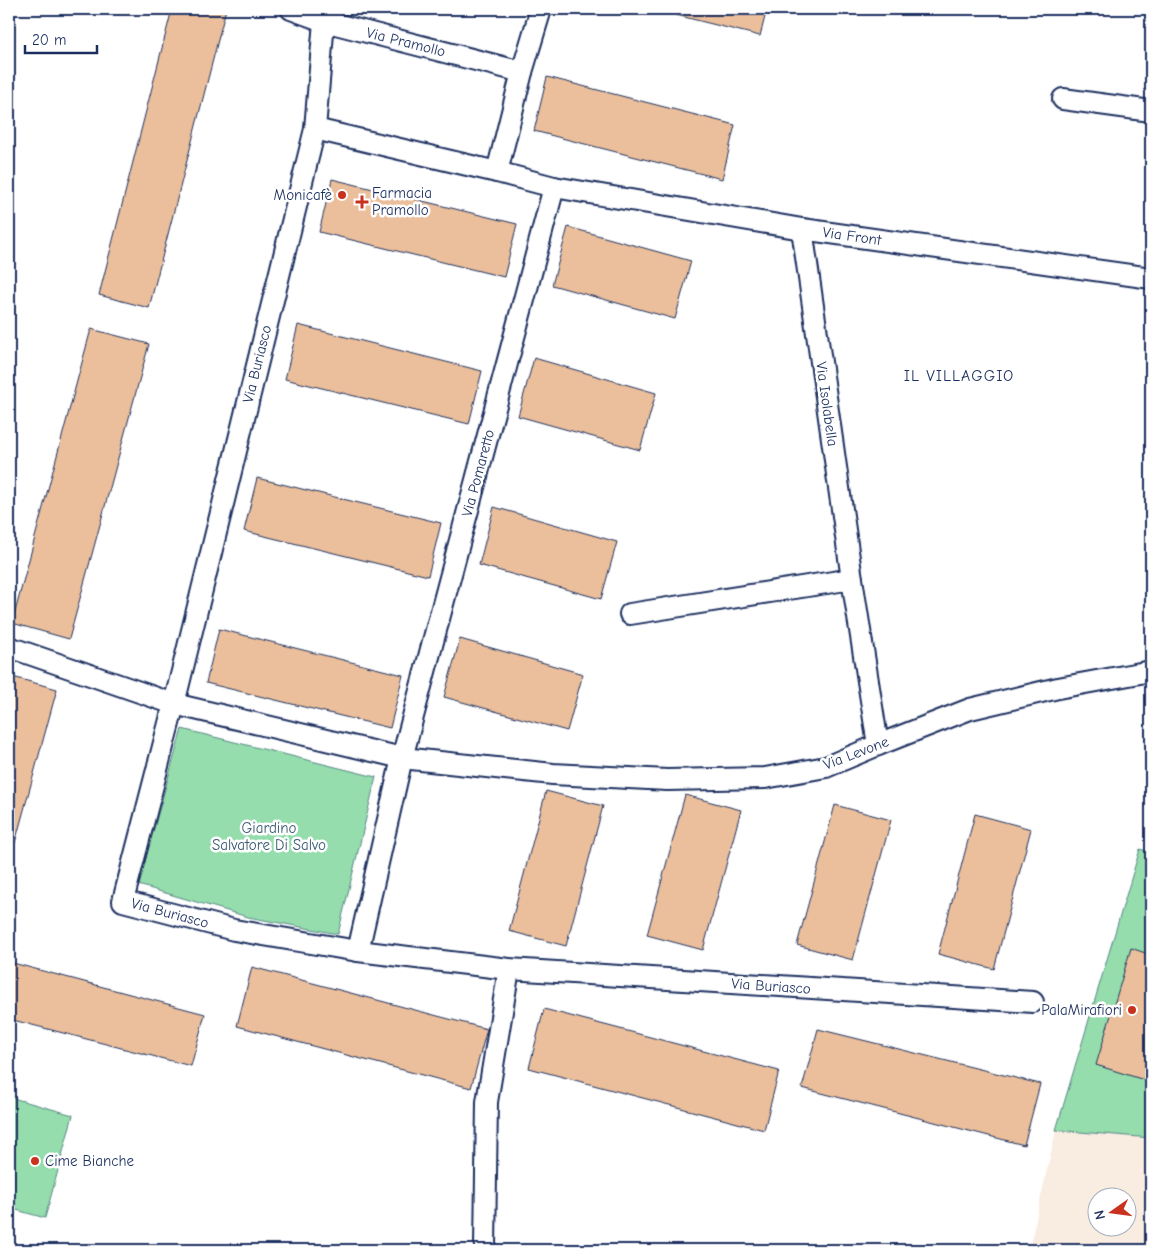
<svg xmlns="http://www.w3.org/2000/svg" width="1160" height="1259" font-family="'Comic Neue',sans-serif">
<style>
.built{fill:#f9ece1;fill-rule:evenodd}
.green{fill:#95ddac;stroke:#588685}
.building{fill:#ebbf9b;stroke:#1b2f5e}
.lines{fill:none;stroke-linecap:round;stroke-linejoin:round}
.street-casing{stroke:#1b2f5e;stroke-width:24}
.street{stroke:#fff;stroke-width:20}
.poi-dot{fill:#c8321e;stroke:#fff;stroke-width:2}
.labels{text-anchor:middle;stroke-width:5;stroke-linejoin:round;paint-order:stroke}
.street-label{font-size:15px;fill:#1b2f5e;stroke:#fff}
.poi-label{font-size:15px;fill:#1b2f5e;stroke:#fff;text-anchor:start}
.park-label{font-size:15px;fill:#3a5a72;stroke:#fff}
.neighbourhood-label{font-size:16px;letter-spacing:1px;fill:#1b2f5e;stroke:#fff}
</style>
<rect width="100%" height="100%" fill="#fff"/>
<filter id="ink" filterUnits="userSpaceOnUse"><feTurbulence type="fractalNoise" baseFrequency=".02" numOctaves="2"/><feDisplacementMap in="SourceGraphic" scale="10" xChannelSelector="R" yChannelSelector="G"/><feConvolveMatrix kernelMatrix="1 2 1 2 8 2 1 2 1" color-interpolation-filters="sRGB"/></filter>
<g filter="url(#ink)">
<path class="built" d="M1056,1130L1151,1138V1250H1029ZM1098,1196H1128V1226H1098Z"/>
<g class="green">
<path d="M182,729L376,777L338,934L248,917L138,885Z"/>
<path d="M1140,849L1151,852V1138L1056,1130Z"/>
<path d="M9,1097L73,1115L45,1218L9,1208Z"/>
</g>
<g class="building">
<path d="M172,9H226L149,308L99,295Z"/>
<path d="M652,9H767L760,36Z"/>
<path d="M547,77L735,125L722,179L534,131Z"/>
<path d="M332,179L517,224L504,277L319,232Z"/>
<path d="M568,227L691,261L675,319L552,285Z"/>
<path d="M298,325L482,371L469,424L285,379Z"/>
<path d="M91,329L149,344L69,639L12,623Z"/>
<path d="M534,358L656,393L640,450L518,416Z"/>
<path d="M257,478L441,523L428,576L244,531Z"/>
<path d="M494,507L617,542L601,599L479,565Z"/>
<path d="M219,629L403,675L390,728L206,683Z"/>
<path d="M460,639L583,674L567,731L444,697Z"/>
<path d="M9,676L57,689L9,865Z"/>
<path d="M546,791L603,806L566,946L509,931Z"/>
<path d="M685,795L741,810L703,950L647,935Z"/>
<path d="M835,805L891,820L853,960L797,945Z"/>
<path d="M975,814L1031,829L994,969L938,954Z"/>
<path d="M1131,948L1151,955V1082L1096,1065Z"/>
<path d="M9,962L205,1014L191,1066L9,1019Z"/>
<path d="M252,967L487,1029L471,1088L237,1026Z"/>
<path d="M544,1009L779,1071L764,1130L529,1068Z"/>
<path d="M818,1029L1040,1084L1024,1145L802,1088Z"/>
</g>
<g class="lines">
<defs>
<g id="street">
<path d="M291,9L324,21L522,72"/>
<path d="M324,21L315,129L174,704L123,901L234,930L358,951L509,969L1033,1002"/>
<path d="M1063,99L1151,111"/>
<path d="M315,129L497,172L554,187L802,229L1151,278"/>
<path d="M497,172L522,72L541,9"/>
<path d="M802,229L852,579L878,745"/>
<path d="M630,614L852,579"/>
<path d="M9,647L174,704L402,758L553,774L667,780L765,778L826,767L878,745L970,709L1058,688L1151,671"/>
<path d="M358,951L402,758L554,187"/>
<path d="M485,1247L487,1102L509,969"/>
</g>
</defs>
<use href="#street" class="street-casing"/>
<use href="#street" class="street"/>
</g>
</g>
<g class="poi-dot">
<circle cx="342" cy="195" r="5"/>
<path d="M359.5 194.5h5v5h5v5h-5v5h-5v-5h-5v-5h5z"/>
<circle cx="1132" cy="1010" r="5"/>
<circle cx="35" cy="1161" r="5"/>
</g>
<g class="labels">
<g class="street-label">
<text transform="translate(406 42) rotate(14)" y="5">Via Pramollo</text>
<text transform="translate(852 236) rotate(8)" y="5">Via Front</text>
<text transform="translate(257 364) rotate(-76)" y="5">Via Buriasco</text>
<text transform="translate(827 404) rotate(82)" y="5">Via Isolabella</text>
<text transform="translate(478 473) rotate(-75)" y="5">Via Pomaretto</text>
<text transform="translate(856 753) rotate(-21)" y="5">Via Levone</text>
<text transform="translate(170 913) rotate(15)" y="5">Via Buriasco</text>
<text transform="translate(771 986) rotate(4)" y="5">Via Buriasco</text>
</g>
<g class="poi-label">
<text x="372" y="198">Farmacia<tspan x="372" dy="17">Pramollo</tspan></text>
<text x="332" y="200" text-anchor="end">Monicafè</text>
<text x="1122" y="1015" text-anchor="end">PalaMirafiori</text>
<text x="45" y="1166">Cime Bianche</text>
</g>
<g class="park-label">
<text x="269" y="833">Giardino<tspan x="269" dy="17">Salvatore Di Salvo</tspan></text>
</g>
<g class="neighbourhood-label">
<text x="959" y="381">IL VILLAGGIO</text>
</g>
</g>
<rect width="1160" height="1259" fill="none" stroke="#fff" stroke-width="30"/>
<rect x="15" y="15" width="1130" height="1229" fill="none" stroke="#1b2f5e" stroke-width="2" filter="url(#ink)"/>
<g transform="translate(1112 1212) rotate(256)"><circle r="24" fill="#ffffff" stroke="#a4acbf"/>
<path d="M0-4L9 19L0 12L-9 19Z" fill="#c8321e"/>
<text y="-8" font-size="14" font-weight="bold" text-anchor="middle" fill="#1b2f5e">N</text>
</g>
<path d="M25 45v8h72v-8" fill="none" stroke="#1b2f5e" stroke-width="2.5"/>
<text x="32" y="45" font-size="15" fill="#1b2f5e" stroke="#ffffff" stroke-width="4" paint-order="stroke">20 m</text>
</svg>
